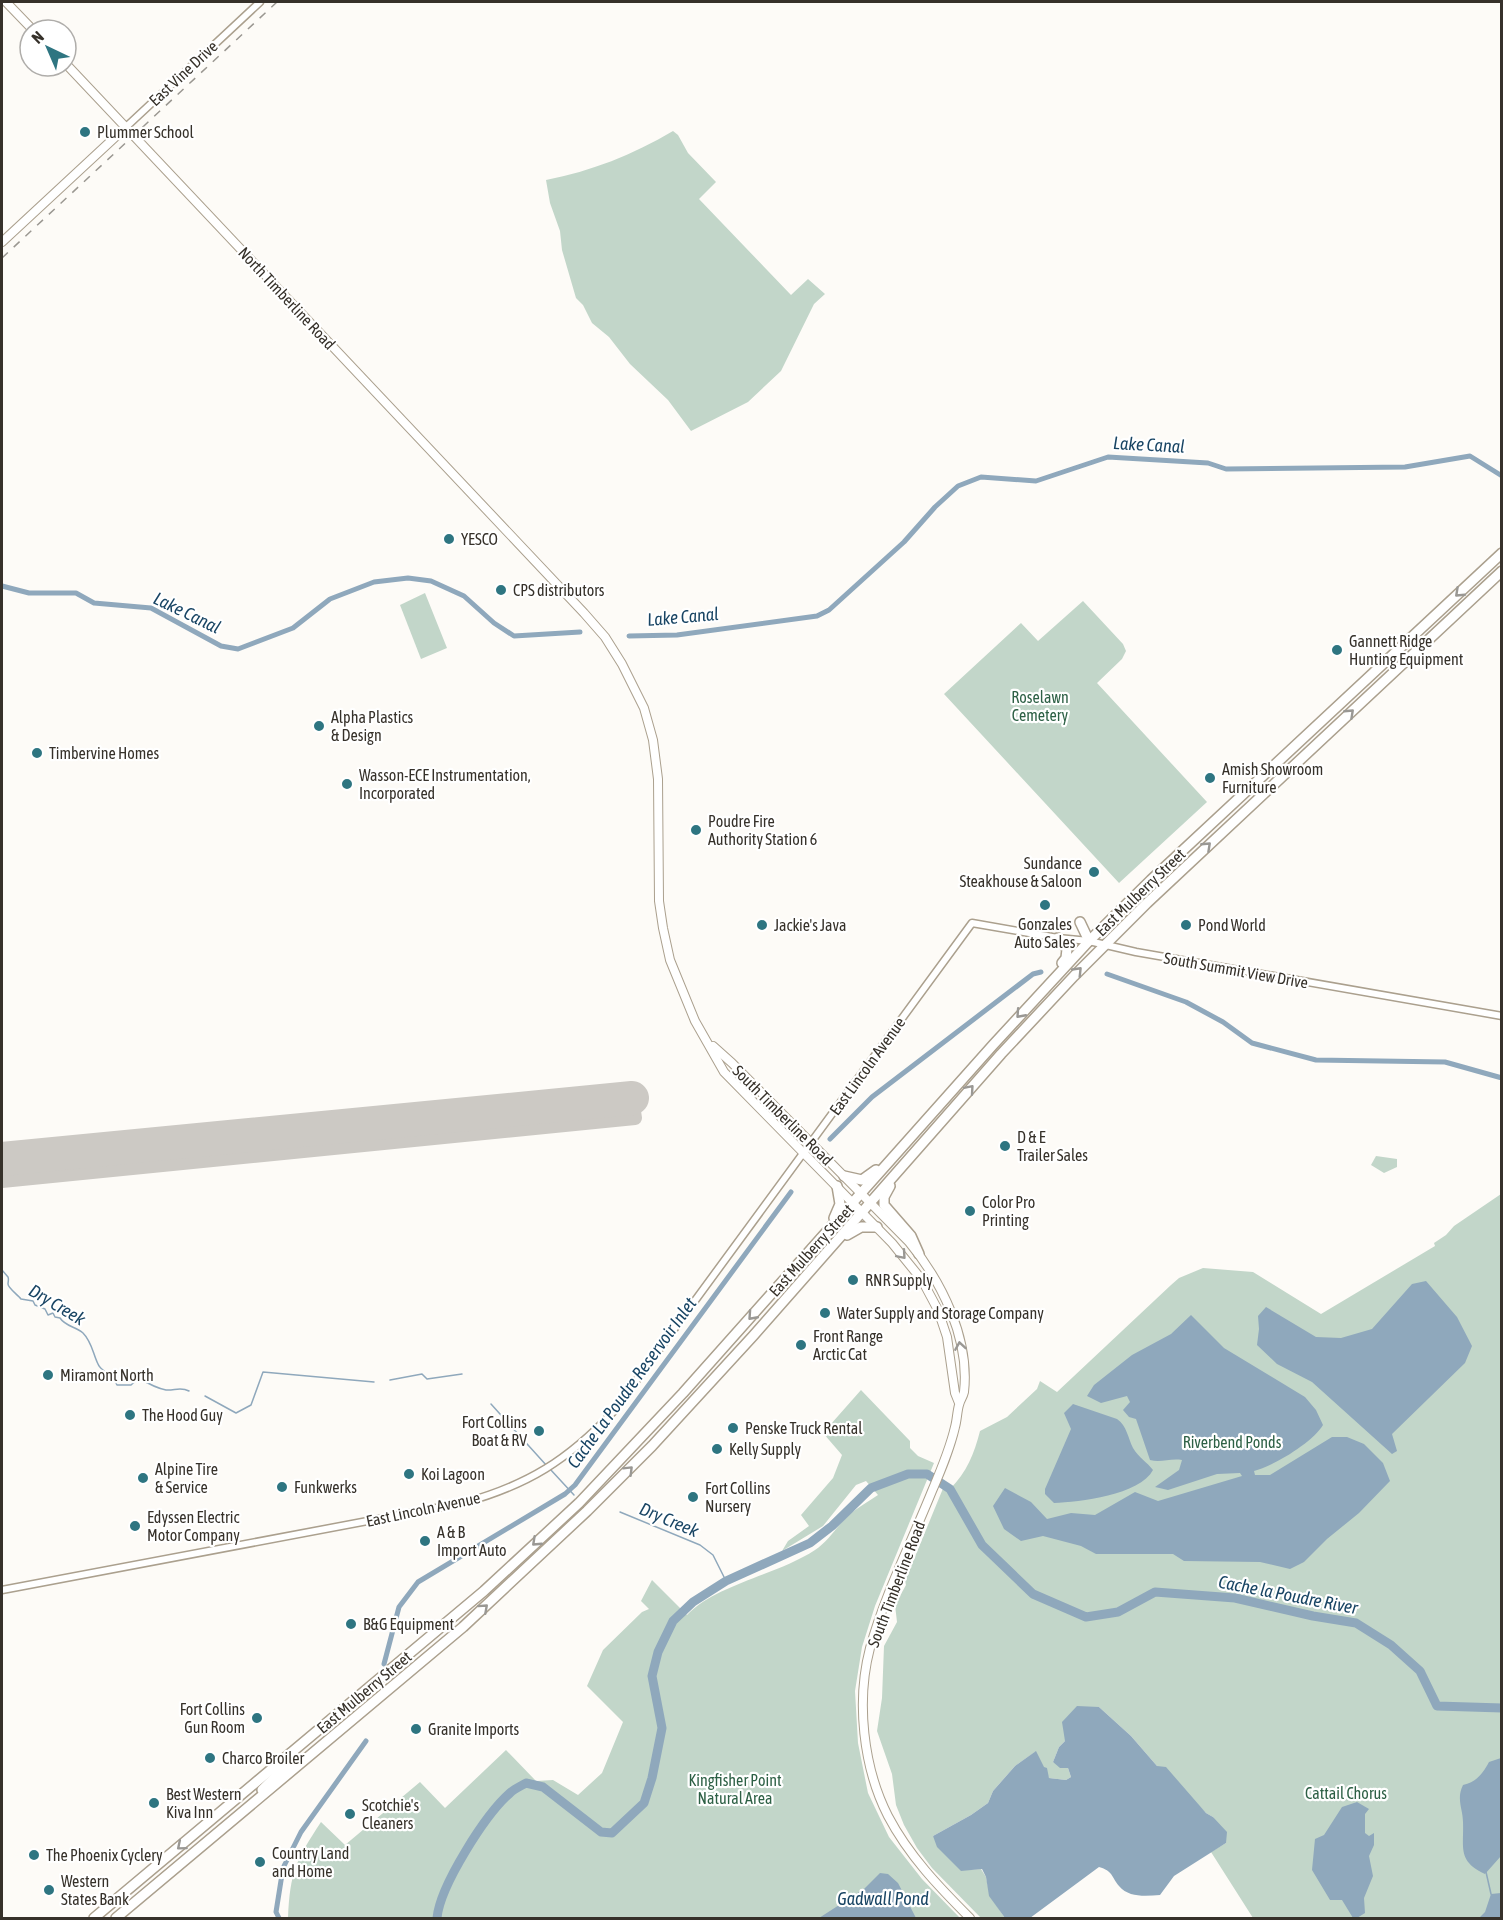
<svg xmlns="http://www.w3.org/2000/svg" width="1503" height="1920" font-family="'Asap Condensed',sans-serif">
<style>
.green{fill:#c2d6c9}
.water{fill:#8fa8bc}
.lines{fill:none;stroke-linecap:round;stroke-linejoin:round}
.stream{stroke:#8fa8bc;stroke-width:1.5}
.canal{stroke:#8fa8bc;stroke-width:5}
.river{stroke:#8fa8bc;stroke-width:9}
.taxiway{stroke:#ccc9c4;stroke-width:14}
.runway{stroke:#ccc9c4;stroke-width:34}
.minor-casing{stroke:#aba08e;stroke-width:9}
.major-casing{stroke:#aba08e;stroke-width:10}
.highway-casing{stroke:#aba08e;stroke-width:12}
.minor{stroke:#fff;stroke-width:6}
.major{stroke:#fff;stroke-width:8}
.highway{stroke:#fff;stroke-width:9}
.rail{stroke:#9a9791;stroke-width:1.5;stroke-dasharray:8 8;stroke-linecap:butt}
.oneway{stroke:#9a9894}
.poi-dot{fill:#2e7581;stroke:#fff;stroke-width:2}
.labels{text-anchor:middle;stroke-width:4.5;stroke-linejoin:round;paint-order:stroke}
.street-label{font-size:16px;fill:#36312a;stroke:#fff}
.poi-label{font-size:16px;fill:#36312a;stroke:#fff;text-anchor:start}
.park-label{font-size:16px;fill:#2d6045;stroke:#fff}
.water-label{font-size:18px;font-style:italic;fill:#194564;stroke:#fff}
</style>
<rect width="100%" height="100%" fill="#fdfbf7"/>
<g class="green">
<path d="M673,131L678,135L688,153L716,182L699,199L791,295L808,279L825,294L814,304L781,371L748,402L691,431L668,400L630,364L609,337L592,323L583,305L576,298L562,250L560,231L550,203L546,180C592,171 632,155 673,131Z"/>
<path d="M425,593L447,648L421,659L400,605Z"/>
<path d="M1083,601L1123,644L1126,651L1122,659L1097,683L1207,802L1119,883L944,694L1021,623L1038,641Z"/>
<path d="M1376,1156L1397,1159V1167L1384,1173L1371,1165Z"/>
<path d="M1501,1194V1918H1253L1211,1852L1226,1843L1213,1817L1206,1813L1157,1766L1131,1736L1099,1707L1059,1747L1053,1762L1068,1768L1071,1777L1066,1780L1049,1778L1035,1752L1015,1766L993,1791L988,1803L971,1815L933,1836L961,1870L981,1869L986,1877L990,1896L1005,1918H981L932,1868L917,1848L904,1825L896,1805L892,1774L877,1731L882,1698L884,1646L897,1622L895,1605L906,1585L905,1581L944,1486L950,1489C967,1472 974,1454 980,1431L1007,1417L1037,1389L1040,1381L1057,1392L1171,1285L1179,1278L1203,1268L1253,1272L1321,1314L1435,1246L1434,1243L1446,1235L1454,1226Z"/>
<path d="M861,1390L910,1441V1448L918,1456L934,1463L875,1606L862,1647L855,1691L858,1743L868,1793L889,1837L922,1879L960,1918H288C290,1872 296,1860 321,1822L345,1845L420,1782L445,1808L506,1750L536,1781L553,1780L578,1795L602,1773L623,1722L587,1686L603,1650L642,1612L649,1609L641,1601L652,1580L687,1615C717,1584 777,1575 815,1550C829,1541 838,1524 851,1513C859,1507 869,1501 878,1495L866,1481L856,1485L823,1526L782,1551L788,1541L809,1526L801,1515L833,1478L842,1455L823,1433Z"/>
</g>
<g class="water">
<path d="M1426,1281L1457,1317L1472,1346L1465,1363L1392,1434L1397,1451L1392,1454L1312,1382L1277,1364L1257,1345L1259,1329L1258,1316L1266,1307L1316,1337L1341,1338L1372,1329L1412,1284Z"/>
<path d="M1191,1315L1224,1348L1305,1397L1316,1410L1323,1425C1313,1442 1274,1466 1254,1471L1255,1475H1270L1332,1437H1347L1364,1444L1383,1463L1390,1481L1359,1513L1327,1539L1304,1562L1290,1569L1260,1562L1184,1561L1173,1554H1096L1081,1546L1043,1536L1021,1541L1004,1529L993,1506L1005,1488L1031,1502L1047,1519L1071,1513L1095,1515L1135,1492L1158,1501L1242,1476L1240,1473L1217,1474L1168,1490L1155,1487L1179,1470L1182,1460C1170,1458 1161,1463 1150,1460L1136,1419L1129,1417L1123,1410L1130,1402L1127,1396L1101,1403L1087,1396L1094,1385L1132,1355L1171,1334Z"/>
<path d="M1073,1404L1117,1419C1127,1426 1128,1438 1133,1448C1139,1458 1147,1462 1153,1470C1140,1495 1079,1502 1054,1503L1045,1494V1489L1071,1429L1064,1413Z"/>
<path d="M1077,1706L1099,1707L1131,1736L1157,1766L1166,1767L1206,1813L1213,1817L1227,1832L1226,1843L1174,1876L1160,1895C1146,1896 1129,1898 1119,1886C1111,1876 1113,1871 1099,1867L1030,1918H1005L989,1896L986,1877L982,1869L961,1871L937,1847L933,1836L971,1815L988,1803L993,1791L1015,1766L1036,1751L1044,1767L1047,1768L1049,1778L1066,1780L1071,1777L1068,1768H1060L1053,1762L1059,1747L1065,1741L1062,1722Z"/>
<path d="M1501,1758V1856L1485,1874C1457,1861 1464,1848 1463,1822C1463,1809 1456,1799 1463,1785C1477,1782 1483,1773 1489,1762Z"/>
<path d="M1357,1802L1369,1809L1365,1814V1833L1369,1836L1374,1833V1845L1369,1856L1373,1876L1364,1898L1365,1913L1357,1918H1353L1342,1900H1330L1312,1870L1315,1839L1324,1835L1342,1807Z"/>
<path d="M880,1873L888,1874L898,1883L916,1918H819L864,1889Z"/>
<path d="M1501,1893V1918H1479L1485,1912L1491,1894Z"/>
</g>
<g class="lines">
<g class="stream">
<path d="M2,1270L8,1277C9,1279 8,1282 8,1284C8,1288 18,1295 21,1299L33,1301L35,1305L45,1309L48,1315L53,1313L55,1317L60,1318C65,1326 76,1327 83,1333C92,1342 93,1354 98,1364C101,1372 112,1373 117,1385H131L139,1378C147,1383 156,1388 166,1390C174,1391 180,1386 189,1391"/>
<path d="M390,1380L422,1374L427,1379L462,1374"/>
<path d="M205,1396L236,1413L251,1405L263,1372L374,1382"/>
<path d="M491,1404L547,1466"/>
<path d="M550,1469L574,1495"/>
<path d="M620,1512L700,1545L713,1555L726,1581"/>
<path d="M1486,1872L1491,1894"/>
</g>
<g class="canal">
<path d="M2,586L29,593H76L94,603L151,608L221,646L238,649L293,628L330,599L374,582L408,578L431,581L464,596L494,623L514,636L580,632"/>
<path d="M629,636L677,635L817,616L829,610L904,542L935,507L958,486L981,477L1036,481L1108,457L1208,463L1226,469L1405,467L1470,456L1502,476"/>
<path d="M1107,974L1186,1002L1223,1022L1252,1043L1316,1060L1445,1062L1502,1078"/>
<path d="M830,1139L872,1097L1033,974L1041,972"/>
<path d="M384,1664L399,1607L418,1582L565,1494L575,1485L791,1192"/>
<path d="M279,1918L276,1912L283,1868L301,1832L366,1741"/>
</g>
<path class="river" d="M437,1918C440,1886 485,1815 510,1793C514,1789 521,1786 526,1783L543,1787L601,1832L612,1833L644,1803L652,1778L662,1728L652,1676L658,1652L673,1621L693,1602L726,1581L810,1543L832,1526L871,1488L908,1474H927L950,1489L982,1545L1033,1594L1086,1617L1118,1612L1155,1592L1235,1598L1313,1616L1356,1623L1391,1645L1420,1671L1437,1706L1502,1708"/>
<path class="taxiway" d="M2,1181L635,1118L632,1098"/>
<path class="runway" d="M2,1159L632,1098"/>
<defs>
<g id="minor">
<path d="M126,127L260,2"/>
<path d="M2,1590L463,1503C528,1485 568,1460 614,1411L972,923L1058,938L1089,941L1136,952L1502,1016"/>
</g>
<g id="major">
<path d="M6,2L33,30"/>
<path d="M66,64L584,613L605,637L622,664L644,708L653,740L658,779L659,901L663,928L670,960L695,1021L724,1072L892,1243L922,1280L938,1310L947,1337L955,1393L959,1403"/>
<path d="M2,242L126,127"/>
<path d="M713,1046L732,1063L909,1242C942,1282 970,1339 964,1392C963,1397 960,1400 959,1405C957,1412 957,1420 955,1427C950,1449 941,1470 932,1491C911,1543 885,1594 870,1648C856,1701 863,1767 888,1816C909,1856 939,1887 970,1918"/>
</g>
<g id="highway">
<path d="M1080,922L1089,941"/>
<path d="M1058,938L1067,949L1066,958L1062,963"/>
<path d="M844,1176L862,1180L876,1170"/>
<path d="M890,1186L884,1197V1205L911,1236L919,1254"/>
<path d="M834,1218L840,1204L837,1186"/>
<path d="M847,1235L861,1227H877"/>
<path d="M262,1790L289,1763L291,1760L290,1754"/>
<path d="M94,1918L484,1591L579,1503L683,1393L993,1045L1089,941L1151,880L1502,553"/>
<path d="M116,1918L463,1627L587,1511L652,1446L753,1336L1001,1054L1074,976L1147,903L1502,571"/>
</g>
</defs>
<use href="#minor" class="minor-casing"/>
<use href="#major" class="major-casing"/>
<use href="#highway" class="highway-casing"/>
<use href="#minor" class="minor"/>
<use href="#major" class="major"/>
<use href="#highway" class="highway"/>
<path class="rail" d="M2,258L277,2"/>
</g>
<defs><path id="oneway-chevron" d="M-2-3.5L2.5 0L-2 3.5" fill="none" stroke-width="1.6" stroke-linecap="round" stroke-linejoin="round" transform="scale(1.5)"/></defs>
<g class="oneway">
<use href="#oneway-chevron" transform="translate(1459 593) rotate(137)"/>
<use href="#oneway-chevron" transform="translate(1350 713) rotate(-43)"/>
<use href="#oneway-chevron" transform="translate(1207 846) rotate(-43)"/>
<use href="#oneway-chevron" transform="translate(1078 971) rotate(-46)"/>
<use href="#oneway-chevron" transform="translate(1020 1014) rotate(132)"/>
<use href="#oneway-chevron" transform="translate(970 1089) rotate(-49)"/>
<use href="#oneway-chevron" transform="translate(902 1255) rotate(49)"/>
<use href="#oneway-chevron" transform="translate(752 1316) rotate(132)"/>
<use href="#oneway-chevron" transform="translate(960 1346) rotate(-99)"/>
<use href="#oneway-chevron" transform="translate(629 1470) rotate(-45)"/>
<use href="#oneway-chevron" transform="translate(536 1542) rotate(137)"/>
<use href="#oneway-chevron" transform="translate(484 1608) rotate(-42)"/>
<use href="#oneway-chevron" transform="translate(181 1846) rotate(140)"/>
</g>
<g class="poi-dot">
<circle cx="85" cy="132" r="6"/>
<circle cx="449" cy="539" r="6"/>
<circle cx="501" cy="590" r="6"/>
<circle cx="1337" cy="650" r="6"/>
<circle cx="319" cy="726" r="6"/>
<circle cx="37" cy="753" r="6"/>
<circle cx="1210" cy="778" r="6"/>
<circle cx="347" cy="784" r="6"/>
<circle cx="696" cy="830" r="6"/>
<circle cx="1094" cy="872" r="6"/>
<circle cx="1045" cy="905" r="6"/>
<circle cx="762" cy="925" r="6"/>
<circle cx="1186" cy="925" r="6"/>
<circle cx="1005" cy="1146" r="6"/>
<circle cx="970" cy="1211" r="6"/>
<circle cx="853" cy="1280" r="6"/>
<circle cx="825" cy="1313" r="6"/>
<circle cx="801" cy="1345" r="6"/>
<circle cx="48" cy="1375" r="6"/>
<circle cx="130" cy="1415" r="6"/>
<circle cx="733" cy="1428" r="6"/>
<circle cx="539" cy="1431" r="6"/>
<circle cx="717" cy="1449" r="6"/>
<circle cx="409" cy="1474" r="6"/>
<circle cx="143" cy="1478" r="6"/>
<circle cx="282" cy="1487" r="6"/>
<circle cx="693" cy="1497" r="6"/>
<circle cx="135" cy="1526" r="6"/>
<circle cx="425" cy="1541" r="6"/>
<circle cx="351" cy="1624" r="6"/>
<circle cx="257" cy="1718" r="6"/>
<circle cx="416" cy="1729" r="6"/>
<circle cx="210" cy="1758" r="6"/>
<circle cx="154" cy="1803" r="6"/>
<circle cx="350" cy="1814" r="6"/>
<circle cx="34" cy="1855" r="6"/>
<circle cx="260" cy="1862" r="6"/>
<circle cx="49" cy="1890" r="6"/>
</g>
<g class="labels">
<g class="street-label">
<text transform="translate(183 73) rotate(-43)" y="6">East Vine Drive</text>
<text transform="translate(287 298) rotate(47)" y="6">North Timberline Road</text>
<text transform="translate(1140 892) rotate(-44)" y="6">East Mulberry Street</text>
<text transform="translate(1236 970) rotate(10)" y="6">South Summit View Drive</text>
<text transform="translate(867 1066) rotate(-54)" y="6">East Lincoln Avenue</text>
<text transform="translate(783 1115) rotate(45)" y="6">South Timberline Road</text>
<text transform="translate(811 1250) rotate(-48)" y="6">East Mulberry Street</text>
<text transform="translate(423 1509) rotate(-12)" y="6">East Lincoln Avenue</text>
<text transform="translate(896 1584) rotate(-69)" y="6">South Timberline Road</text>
<text transform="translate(364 1692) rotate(-40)" y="6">East Mulberry Street</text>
</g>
<g class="poi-label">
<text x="97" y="138">Plummer School</text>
<text x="461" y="545">YESCO</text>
<text x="513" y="596">CPS distributors</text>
<text x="1349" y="647">Gannett Ridge<tspan x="1349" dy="18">Hunting Equipment</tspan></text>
<text x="331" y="723">Alpha Plastics<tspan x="331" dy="18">&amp; Design</tspan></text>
<text x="49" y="759">Timbervine Homes</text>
<text x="1222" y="775">Amish Showroom<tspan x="1222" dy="18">Furniture</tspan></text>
<text x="359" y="781">Wasson-ECE Instrumentation,<tspan x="359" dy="18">Incorporated</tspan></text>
<text x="708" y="827">Poudre Fire<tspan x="708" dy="18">Authority Station 6</tspan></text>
<text x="1082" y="869" text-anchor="end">Sundance<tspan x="1082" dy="18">Steakhouse &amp; Saloon</tspan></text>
<text x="1045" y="930" text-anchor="middle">Gonzales<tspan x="1045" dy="18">Auto Sales</tspan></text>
<text x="774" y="931">Jackie's Java</text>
<text x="1198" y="931">Pond World</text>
<text x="1017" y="1143">D &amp; E<tspan x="1017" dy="18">Trailer Sales</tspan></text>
<text x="982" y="1208">Color Pro<tspan x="982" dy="18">Printing</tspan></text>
<text x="865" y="1286">RNR Supply</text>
<text x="837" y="1319">Water Supply and Storage Company</text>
<text x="813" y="1342">Front Range<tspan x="813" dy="18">Arctic Cat</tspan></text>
<text x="60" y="1381">Miramont North</text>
<text x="142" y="1421">The Hood Guy</text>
<text x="527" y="1428" text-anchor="end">Fort Collins<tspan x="527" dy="18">Boat &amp; RV</tspan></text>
<text x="745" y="1434">Penske Truck Rental</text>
<text x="729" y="1455">Kelly Supply</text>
<text x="155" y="1475">Alpine Tire<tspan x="155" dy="18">&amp; Service</tspan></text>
<text x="421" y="1480">Koi Lagoon</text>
<text x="294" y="1493">Funkwerks</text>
<text x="705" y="1494">Fort Collins<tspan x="705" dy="18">Nursery</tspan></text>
<text x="147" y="1523">Edyssen Electric<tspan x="147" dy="18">Motor Company</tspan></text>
<text x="437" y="1538">A &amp; B<tspan x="437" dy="18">Import Auto</tspan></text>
<text x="363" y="1630">B&amp;G Equipment</text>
<text x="245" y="1715" text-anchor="end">Fort Collins<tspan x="245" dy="18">Gun Room</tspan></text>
<text x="428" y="1735">Granite Imports</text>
<text x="222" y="1764">Charco Broiler</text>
<text x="166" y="1800">Best Western<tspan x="166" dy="18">Kiva Inn</tspan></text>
<text x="362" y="1811">Scotchie's<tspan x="362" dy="18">Cleaners</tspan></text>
<text x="272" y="1859">Country Land<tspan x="272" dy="18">and Home</tspan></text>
<text x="46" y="1861">The Phoenix Cyclery</text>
<text x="61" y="1887">Western<tspan x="61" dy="18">States Bank</tspan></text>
</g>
<g class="park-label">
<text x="1040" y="703">Roselawn<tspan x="1040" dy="18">Cemetery</tspan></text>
<text x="1232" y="1448">Riverbend Ponds</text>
<text x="735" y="1786">Kingfisher Point<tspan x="735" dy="18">Natural Area</tspan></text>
<text x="1346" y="1799">Cattail Chorus</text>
</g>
<g class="water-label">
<text transform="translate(1149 445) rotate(3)" y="6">Lake Canal</text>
<text transform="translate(187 613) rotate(26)" y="6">Lake Canal</text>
<text transform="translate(683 617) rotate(-5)" y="6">Lake Canal</text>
<text transform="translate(57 1305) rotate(31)" y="6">Dry Creek</text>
<text transform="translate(632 1383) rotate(-54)" y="6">Cache La Poudre Reservoir Inlet</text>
<text transform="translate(669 1520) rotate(23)" y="6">Dry Creek</text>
<text transform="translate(1288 1595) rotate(11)" y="6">Cache la Poudre River</text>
<text x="883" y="1905">Gadwall Pond</text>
</g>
</g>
<rect width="1503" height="1920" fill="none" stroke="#36312a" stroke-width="6"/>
<g transform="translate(48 48) rotate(316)"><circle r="28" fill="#ffffff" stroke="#afadaa" stroke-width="1.5"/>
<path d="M0-4.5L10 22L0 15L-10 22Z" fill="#2e7581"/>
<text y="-9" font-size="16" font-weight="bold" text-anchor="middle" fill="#36312a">N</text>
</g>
</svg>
